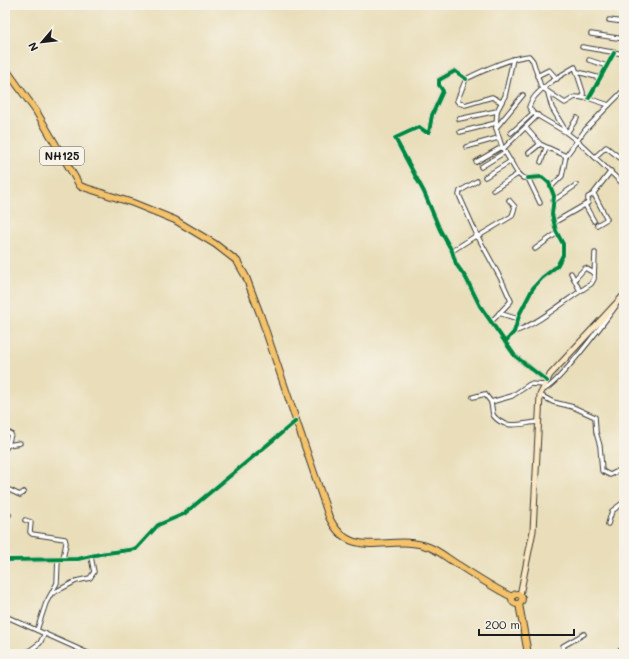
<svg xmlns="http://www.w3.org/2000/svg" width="629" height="659" font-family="Mali,sans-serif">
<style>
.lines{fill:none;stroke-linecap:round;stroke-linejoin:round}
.minor-casing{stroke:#3b3934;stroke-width:5.5}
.secondary-casing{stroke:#3b3934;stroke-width:7}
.trunk-casing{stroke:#3b3934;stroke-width:8}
.minor{stroke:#fff;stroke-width:3.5}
.secondary{stroke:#fae7c3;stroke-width:5}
.trunk{stroke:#f3c26a;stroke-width:6}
.cycleway-casing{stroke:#f7f3e8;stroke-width:6}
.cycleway{stroke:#00873e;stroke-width:4}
.labels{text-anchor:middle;stroke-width:4;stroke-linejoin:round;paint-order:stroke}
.shield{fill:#f7f3e8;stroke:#5e5c59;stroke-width:1}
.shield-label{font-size:11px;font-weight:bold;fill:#1c1c1c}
</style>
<rect width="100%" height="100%" fill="#f7f3e8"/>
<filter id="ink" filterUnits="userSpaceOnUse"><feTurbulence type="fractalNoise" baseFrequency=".025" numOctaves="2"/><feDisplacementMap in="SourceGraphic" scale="8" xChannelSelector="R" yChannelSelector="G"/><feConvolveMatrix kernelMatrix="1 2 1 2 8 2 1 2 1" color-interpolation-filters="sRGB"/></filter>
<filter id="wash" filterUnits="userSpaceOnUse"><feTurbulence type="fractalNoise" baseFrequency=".012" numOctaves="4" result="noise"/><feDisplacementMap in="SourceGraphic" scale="16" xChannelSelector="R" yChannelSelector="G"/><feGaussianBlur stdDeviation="0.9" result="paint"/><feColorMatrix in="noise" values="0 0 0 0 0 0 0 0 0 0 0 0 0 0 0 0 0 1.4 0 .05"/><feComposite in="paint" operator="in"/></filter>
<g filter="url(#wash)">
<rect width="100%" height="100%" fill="#e9deb9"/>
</g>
<g filter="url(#ink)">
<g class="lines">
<defs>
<g id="minor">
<path d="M612,5L624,7"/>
<path d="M609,20L624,22"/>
<path d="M591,34L624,39"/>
<path d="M622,38L624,25"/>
<path d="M582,47L624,54"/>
<path d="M513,59L505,96L497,111L496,128L502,147L518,174L523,178H528L540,203"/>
<path d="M589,60L607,66"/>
<path d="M578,72L600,78"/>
<path d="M537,76L549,70L557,79"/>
<path d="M466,79L455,71L439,80V85L443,91L432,115L429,132H426L419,127L395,138L424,192L440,230L452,251L456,264L466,278L480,306L515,356L547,381"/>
<path d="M548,93L552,108L567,133L581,144L624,185"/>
<path d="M589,98L614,53"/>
<path d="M501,102L492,97L465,105L459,103L457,101L466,79C482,71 513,57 529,56L533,61L541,87L565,103L575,97L588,98L609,105L624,90"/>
<path d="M577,118L567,133L533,113L529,107C533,91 561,75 575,67L583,92V98"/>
<path d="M459,119L497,111"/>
<path d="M496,128L523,95"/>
<path d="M526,128L540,144"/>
<path d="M460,132L496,123"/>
<path d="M511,133L533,113"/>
<path d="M623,143H624"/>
<path d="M466,147L498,138"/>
<path d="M503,149L538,115"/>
<path d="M529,153L540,144L566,156L562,176L551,187"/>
<path d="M566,156L585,130L609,105"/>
<path d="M595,157L606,147L624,161"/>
<path d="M476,162L502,147"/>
<path d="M541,162L546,148"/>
<path d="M481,167L505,152"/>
<path d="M485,177L511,161"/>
<path d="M493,190L518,174"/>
<path d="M593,194L611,171"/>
<path d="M553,201L576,185"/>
<path d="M585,205L594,221"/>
<path d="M555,222L588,203V197L594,194L607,219L597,225"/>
<path d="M477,235L459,195L460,191L477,181"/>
<path d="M477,237L512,216L515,207L509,200"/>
<path d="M535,249L557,233"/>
<path d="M452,251L477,235L502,281L511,301L491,322"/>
<path d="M571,273L580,291"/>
<path d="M575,279L585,268L594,273"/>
<path d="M499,313L518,319"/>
<path d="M514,332C540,323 567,299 591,284L594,279L595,253"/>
<path d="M505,342L514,332L520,313L533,288L542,278L557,266L563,255V244L556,231L552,214L554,196L549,183L542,177L528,178"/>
<path d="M543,390C556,387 605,321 616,306"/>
<path d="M540,395L553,402L573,407L595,417L596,432L600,446L602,471L610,475L624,468"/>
<path d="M473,397L485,394L491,402L512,396L530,384L545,385"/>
<path d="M491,402L493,415C505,431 522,423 538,422"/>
<path d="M5,431L11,434L8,445"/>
<path d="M5,449L8,445L20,443"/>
<path d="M5,488L20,495L24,492"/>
<path d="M5,514L9,515"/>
<path d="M25,520L31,522L30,532L32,534L65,539L66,543L63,559"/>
<path d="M608,524L612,511L624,502"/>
<path d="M5,560L78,559L100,554L136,549L158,525L184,514L296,421"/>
<path d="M53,593L76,581L90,578L94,572L91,557"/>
<path d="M5,616L90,654"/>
<path d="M37,630L46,603L57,583L58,559"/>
<path d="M29,651L40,643L45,633"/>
<path d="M565,654L563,646L584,634"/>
<path d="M614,654L624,648"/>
</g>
<path id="secondary" d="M520,595L533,531L540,395L550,375L624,295"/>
<g id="trunk">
<path d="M5,68L36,111L80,186L133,203L175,220L215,244L237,261L246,277L260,314L329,517C351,564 391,532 429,547C440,551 449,560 460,566C477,577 494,588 512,597"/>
<circle cx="517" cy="599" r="5"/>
<path d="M519,604L528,654"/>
</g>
</defs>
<use href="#minor" class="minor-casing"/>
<use href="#secondary" class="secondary-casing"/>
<use href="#trunk" class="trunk-casing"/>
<use href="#minor" class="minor"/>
<use href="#secondary" class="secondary"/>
<use href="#trunk" class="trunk"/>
<defs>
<g id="cycleway">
<path d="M466,79L455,71L439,80V85L443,91L432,115L429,132H426L419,127L395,138L424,192L440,230L452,251L456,264L466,278L480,306L515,356L547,381"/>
<path d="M589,98L614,53"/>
<path d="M505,342L514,332L520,313L533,288L542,278L557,266L563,255V244L556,231L552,214L554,196L549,183L542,177L528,178"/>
<path d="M5,560L78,559L100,554L136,549L158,525L184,514L296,421"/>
</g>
</defs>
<use href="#cycleway" class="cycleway-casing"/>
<use href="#cycleway" class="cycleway"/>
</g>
</g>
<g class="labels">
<rect class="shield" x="40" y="147" width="44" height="18" rx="3"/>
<g class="shield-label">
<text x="62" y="160">NH125</text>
</g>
</g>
<rect width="629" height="659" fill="none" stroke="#f7f3e8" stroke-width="20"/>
<g transform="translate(42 42) rotate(242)" stroke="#f7f3e8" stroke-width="3" paint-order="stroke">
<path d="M0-3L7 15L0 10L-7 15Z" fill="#1c1c1c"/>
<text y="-6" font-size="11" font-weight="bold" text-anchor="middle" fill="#1c1c1c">N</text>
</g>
<path d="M479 629v6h95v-6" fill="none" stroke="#1c1c1c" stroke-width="2"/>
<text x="485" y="629" font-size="12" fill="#1c1c1c" stroke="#f7f3e8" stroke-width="3" paint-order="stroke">200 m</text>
</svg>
